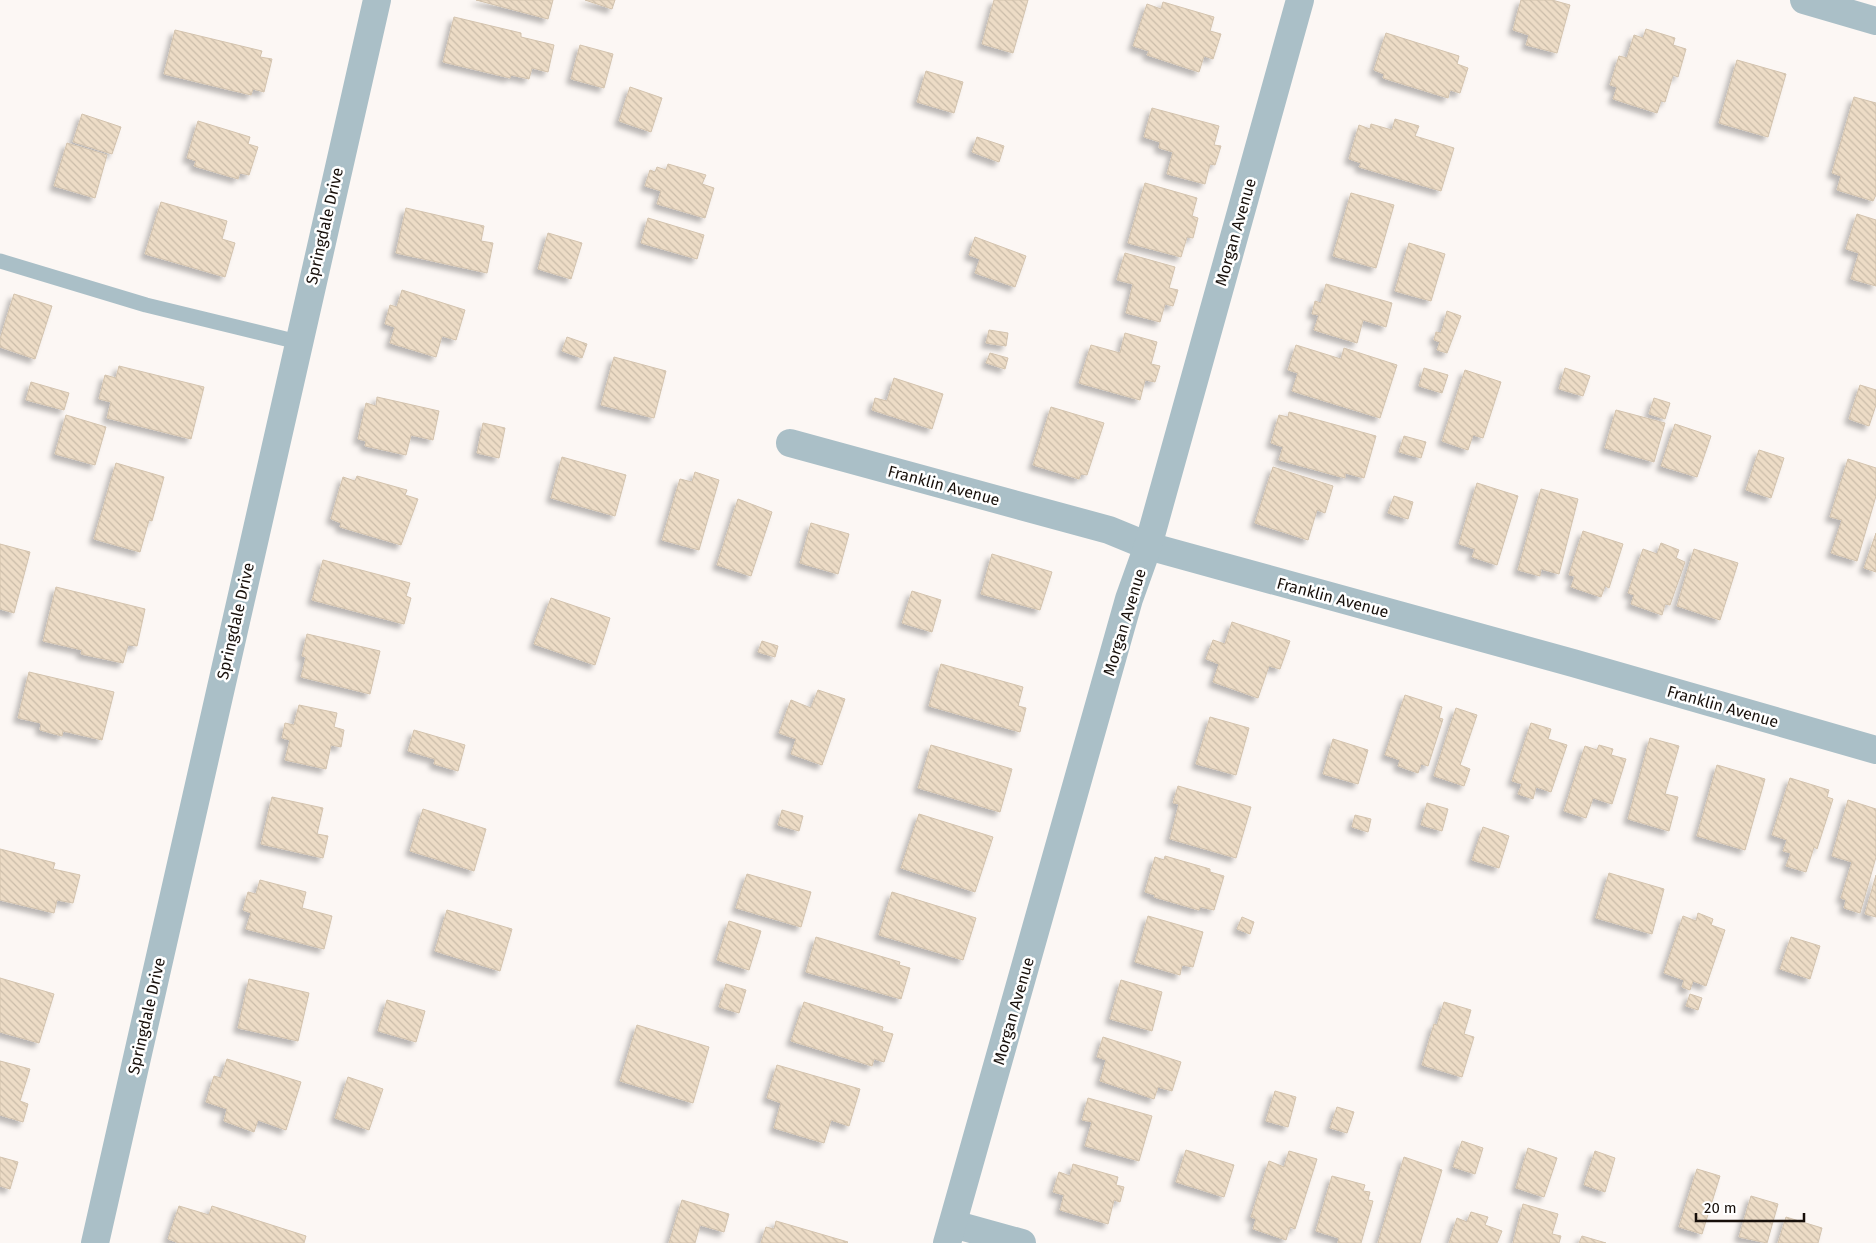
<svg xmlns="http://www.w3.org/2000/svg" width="1876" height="1243" font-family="'Fira Sans',sans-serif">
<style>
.building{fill:url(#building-back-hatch);stroke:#d3c3ae;filter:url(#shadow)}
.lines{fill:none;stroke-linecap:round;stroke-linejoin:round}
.service{stroke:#aabfc7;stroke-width:15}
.minor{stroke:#aabfc7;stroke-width:28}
.labels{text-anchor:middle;stroke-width:5;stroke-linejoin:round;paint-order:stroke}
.street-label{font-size:16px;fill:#170f0a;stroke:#fff}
</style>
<defs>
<pattern id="building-back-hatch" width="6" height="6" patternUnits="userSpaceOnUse" patternTransform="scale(1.25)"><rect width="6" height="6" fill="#eddcc6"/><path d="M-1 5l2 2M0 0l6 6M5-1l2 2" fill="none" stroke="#cabca9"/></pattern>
<filter id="shadow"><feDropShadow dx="-4.5" dy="4.5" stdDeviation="2.5" flood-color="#0004"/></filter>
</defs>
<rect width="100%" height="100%" fill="#fcf7f4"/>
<g class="building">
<path d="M476,0H553L548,19Z"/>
<path d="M585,0H615L612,9Z"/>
<path d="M994,0H1028L1013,53L982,44Z"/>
<path d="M1521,0H1552L1570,5L1557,53L1526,45L1529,35L1513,30Z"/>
<path d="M1163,2L1214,17L1210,31L1221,34L1213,59L1204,56L1199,72L1147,55L1149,51L1133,46L1147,4L1161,9Z"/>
<path d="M454,17L521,33V37L554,45L548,72L532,68L529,79L511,75L510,78L443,62Z"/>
<path d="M1646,29L1675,38L1673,45L1686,49L1678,77L1673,75L1665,102L1661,101L1657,113L1613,99L1617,87L1610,85L1619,56L1627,58L1634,35L1643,38Z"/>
<path d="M175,30L262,51L260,57L272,59L264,92L253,89L251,95L164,74Z"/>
<path d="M1386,33L1459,56L1457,64L1468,68L1460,93L1450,90L1448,98L1383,78L1384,74L1374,70Z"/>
<path d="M580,45L613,54L604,88L571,79Z"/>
<path d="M1737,60L1786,74L1768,137L1719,123Z"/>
<path d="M926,71L963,82L954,113L917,102Z"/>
<path d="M630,87L662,98L651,132L619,121Z"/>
<path d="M1854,97L1876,103V195L1873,201L1837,190L1841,176L1832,173Z"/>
<path d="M1152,108L1219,126L1214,145L1221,146L1215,165L1210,164L1205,184L1167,174L1173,152L1159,148L1160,142L1144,137Z"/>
<path d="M82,114L121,127L112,154L73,142Z"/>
<path d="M1395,119L1419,126L1415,136L1454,148L1441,191L1359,167L1361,163L1349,159L1359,125L1370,129L1371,124L1392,130Z"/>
<path d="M198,121L250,137L248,144L258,147L249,175L240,173L238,179L194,166L196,161L187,158Z"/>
<path d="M977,137L1004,146L999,162L972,152Z"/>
<path d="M67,143L107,155L95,198L54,186Z"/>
<path d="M668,164L706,175L702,184L714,188L705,218L657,204L661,191L645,186L650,170L655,172L657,167L666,170Z"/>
<path d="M1145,183L1197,198L1192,216L1198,218L1193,238L1187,237L1181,257L1128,243Z"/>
<path d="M1351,193L1394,205L1376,268L1333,256Z"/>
<path d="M161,202L227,221L222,239L235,243L225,277L145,254Z"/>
<path d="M406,208L484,226L481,241L493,243L487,273L396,253Z"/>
<path d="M1857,214L1876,220V286L1851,279L1859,253L1846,249Z"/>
<path d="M648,218L704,235L697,259L641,243Z"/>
<path d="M548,233L582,243L571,279L538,269Z"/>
<path d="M975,237L1026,256L1015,287L975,273L980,259L969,255Z"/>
<path d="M1409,243L1445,254L1431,301L1395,291Z"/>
<path d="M1125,253L1175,267L1169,288L1178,290L1173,306L1165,304L1160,322L1126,313L1133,284L1117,280Z"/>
<path d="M1326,284L1392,303L1386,327L1363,320L1357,343L1314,330L1319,315L1312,314L1315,301L1321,303Z"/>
<path d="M402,290L465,310L456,340L442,336L436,357L390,343L395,327L385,324L390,305L397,307Z"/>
<path d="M14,294L52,306L35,359L0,347V339Z"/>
<path d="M1447,311L1461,316L1447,353L1437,350L1440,342L1434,340L1436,332L1441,333Z"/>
<path d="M989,330L1008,333L1006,346L986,343Z"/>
<path d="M1125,333L1157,342L1151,364L1160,366L1155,382L1145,380L1140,400L1079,383L1091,345L1120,353Z"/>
<path d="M567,337L587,344L582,358L562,351Z"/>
<path d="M1296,345L1341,359L1344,348L1397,365L1380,418L1292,391L1298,373L1288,370Z"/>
<path d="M990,353L1008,358L1005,369L986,363Z"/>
<path d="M614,357L666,371L654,418L601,405Z"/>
<path d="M119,366L204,387L191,439L107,418L111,402L99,399L105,375L116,378Z"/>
<path d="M1424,368L1448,375L1442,393L1419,386Z"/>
<path d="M1565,368L1590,376L1583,396L1559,389Z"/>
<path d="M1465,370L1501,382L1483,438L1473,435L1468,450L1442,441Z"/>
<path d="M894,378L943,394L932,429L872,410L875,398L887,401Z"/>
<path d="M31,382L69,393L64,410L26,400Z"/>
<path d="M1860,385L1876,390V405L1869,426L1849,419Z"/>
<path d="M377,397L439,411L433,440L411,435L406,455L365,446L366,441L358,439L366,403L376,406Z"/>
<path d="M1654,398L1670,403L1665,419L1649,414Z"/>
<path d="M1051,407L1104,423L1087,475L1081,474L1079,479L1033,465Z"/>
<path d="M1616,410L1665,423L1654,462L1605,448Z"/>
<path d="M1289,412L1376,436L1364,478L1345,473V478L1279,460L1283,447L1271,443L1279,415L1288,417Z"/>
<path d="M66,415L106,427L95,465L55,454Z"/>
<path d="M483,423L505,428L499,458L477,453Z"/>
<path d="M1675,424L1711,436L1697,477L1661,466Z"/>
<path d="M1404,436L1426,442L1421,458L1399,452Z"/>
<path d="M1759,450L1784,458L1771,498L1746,490Z"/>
<path d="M562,457L626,475L615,516L551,498Z"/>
<path d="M1848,459L1876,468V496L1857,561L1831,553L1842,520L1830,517Z"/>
<path d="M116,463L164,477L152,521L149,520L140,552L94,539Z"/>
<path d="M1273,467L1333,486L1325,513L1317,510L1308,540L1255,523Z"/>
<path d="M695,472L719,480L699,550L662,540L680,479L692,482Z"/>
<path d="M357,476L407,490L405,495L418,499L401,545L340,527L341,523L331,519L343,477L355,481Z"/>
<path d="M1477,483L1518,496L1497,565L1472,557L1475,549L1459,544Z"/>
<path d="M1541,489L1578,499L1559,574L1541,569L1540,576L1518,570Z"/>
<path d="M1394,496L1413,502L1408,519L1388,513Z"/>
<path d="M738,499L772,512L751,576L717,565Z"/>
<path d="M811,523L849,534L838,574L800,563Z"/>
<path d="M1583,531L1623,544L1609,588L1605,586L1601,597L1571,587L1575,576L1569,575Z"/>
<path d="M1876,533V572L1864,568Z"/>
<path d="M1661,543L1679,550L1676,558L1685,562L1670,605L1665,604L1662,615L1631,604L1634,595L1628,593L1643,549L1657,554Z"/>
<path d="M0,544L30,552L14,613L0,609Z"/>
<path d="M1694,549L1738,563L1720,620L1677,606Z"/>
<path d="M992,554L1052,572L1040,610L981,594Z"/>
<path d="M323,560L410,583L406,596L411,598L404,624L312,600Z"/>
<path d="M56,587L145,609L137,646L128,645L123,663L81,654L82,650L43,641Z"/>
<path d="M912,591L941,600L932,632L902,623Z"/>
<path d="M551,598L610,618L595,665L534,644Z"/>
<path d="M1232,622L1290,641L1280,669L1269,666L1258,698L1213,682L1219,664L1206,659L1213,640L1225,644Z"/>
<path d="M307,634L380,651L370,694L301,677L306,657L302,656Z"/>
<path d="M762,641L778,646L775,657L758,652Z"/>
<path d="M941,664L1023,687L1018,706L1026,708L1020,732L929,706Z"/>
<path d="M29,672L114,692L102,740L63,731L62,736L40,730L41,723L18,718Z"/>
<path d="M818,690L845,699L822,765L791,754L796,739L779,733L791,700L811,708Z"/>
<path d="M1405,695L1442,707L1439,718L1443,719L1428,766L1421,764L1418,773L1398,766L1400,760L1385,755Z"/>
<path d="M299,705L337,713L334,727L344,730L341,747L331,745L326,769L285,760L290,740L282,738L285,723L294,725Z"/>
<path d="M1456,708L1477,715L1460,765L1470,769L1464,786L1434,776Z"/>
<path d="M1210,717L1249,728L1236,775L1196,764Z"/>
<path d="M1531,723L1551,729L1548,739L1567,745L1551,792L1536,787L1533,799L1518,794L1522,784L1512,781Z"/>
<path d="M414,730L465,745L458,771L434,764L435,759L408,751Z"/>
<path d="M1650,738L1679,746L1665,794L1678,797L1669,831L1628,819Z"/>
<path d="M1333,739L1368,750L1358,784L1323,774Z"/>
<path d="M931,745L1012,769L1000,812L918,788Z"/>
<path d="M1599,745L1613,749L1611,755L1626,759L1612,804L1593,798L1586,818L1564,811L1585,746L1597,750Z"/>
<path d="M1717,765L1765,779L1745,850L1697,836Z"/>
<path d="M1790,778L1829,790L1827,797L1833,799L1817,849L1814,847L1806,872L1786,866L1791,853L1783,851L1787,840L1772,835Z"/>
<path d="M1178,786L1251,807L1236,858L1170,839L1179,804L1173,803Z"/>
<path d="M272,797L323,808L317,834L328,836L323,858L261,844Z"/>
<path d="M1848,800L1876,809V857L1860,913L1844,908L1846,900L1841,898L1852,862L1832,856Z"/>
<path d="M1427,803L1448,809L1442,831L1421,825Z"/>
<path d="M423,809L486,829L474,871L410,851Z"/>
<path d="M782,810L803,816L799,831L778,825Z"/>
<path d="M919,814L993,837L975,892L901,868Z"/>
<path d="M1355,815L1371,819L1368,832L1352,827Z"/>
<path d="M1483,827L1509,836L1499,868L1472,860Z"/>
<path d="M0,849L55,863L53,869L80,875L73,903L57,900L54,913L0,900Z"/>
<path d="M1165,856L1210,869V872L1224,876L1214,910L1200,907L1199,910L1154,897L1155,895L1145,892L1155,857L1164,860Z"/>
<path d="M1609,873L1664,889L1652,934L1596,918Z"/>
<path d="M747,874L811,892L801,927L736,908Z"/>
<path d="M1876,875V917L1865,914Z"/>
<path d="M260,880L306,892L302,908L332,916L324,949L246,929L251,913L243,910L248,892L256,894Z"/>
<path d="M892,892L976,918L963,960L879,935Z"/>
<path d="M447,910L512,929L500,971L435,951Z"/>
<path d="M1698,913L1713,919L1711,925L1725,930L1706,986L1693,981L1690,990L1682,987L1684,980L1664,973L1683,916L1696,921Z"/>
<path d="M1148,916L1203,932L1193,967L1182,965L1180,975L1135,962Z"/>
<path d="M1242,917L1254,922L1250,934L1237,929Z"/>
<path d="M729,921L761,931L749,970L717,960Z"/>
<path d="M816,937L900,962L899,965L910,968L901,999L806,972Z"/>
<path d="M1791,937L1820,946L1810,979L1780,969Z"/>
<path d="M0,978L54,994L39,1043L0,1032Z"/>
<path d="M249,979L309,993L298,1041L238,1028Z"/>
<path d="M1121,980L1162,992L1152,1031L1110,1019Z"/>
<path d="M726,984L746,990L739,1013L719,1007Z"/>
<path d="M1690,994L1702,998L1698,1010L1686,1006Z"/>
<path d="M387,1000L425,1011L416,1042L378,1031Z"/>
<path d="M804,1002L883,1027L882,1031L893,1034L884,1062L874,1059L872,1066L791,1041Z"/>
<path d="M1444,1002L1471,1010L1464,1034L1474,1037L1462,1077L1422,1065L1434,1024L1437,1025Z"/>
<path d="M637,1025L709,1047L693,1103L620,1081Z"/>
<path d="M1103,1037L1181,1062L1172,1091L1158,1087L1154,1099L1100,1081L1106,1060L1097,1057Z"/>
<path d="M227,1059L301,1082L286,1130L258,1120L254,1132L224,1121L227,1109L206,1102L214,1076L221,1078Z"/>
<path d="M0,1061L30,1069L20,1101L28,1104L23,1122L0,1115Z"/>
<path d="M777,1065L860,1089L849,1126L831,1120L824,1143L774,1128L781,1103L767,1098Z"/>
<path d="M348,1077L383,1089L369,1130L335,1118Z"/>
<path d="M1275,1091L1296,1097L1288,1127L1266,1121Z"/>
<path d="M1088,1098L1152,1116L1139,1161L1085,1146L1092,1122L1082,1120Z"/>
<path d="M1337,1107L1354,1112L1347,1133L1330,1128Z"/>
<path d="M1462,1141L1483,1148L1475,1174L1453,1167Z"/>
<path d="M1528,1148L1557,1158L1544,1197L1516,1188Z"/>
<path d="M1186,1150L1234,1165L1224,1197L1176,1182Z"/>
<path d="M1289,1151L1317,1159L1295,1229L1290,1227L1286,1240L1253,1229L1256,1219L1251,1217L1269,1161L1284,1167Z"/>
<path d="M1595,1151L1615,1158L1605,1192L1584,1185Z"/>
<path d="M0,1157L18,1162L10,1189L0,1186Z"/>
<path d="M1404,1157L1442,1170L1433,1200L1420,1243H1378Z"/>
<path d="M1073,1164L1118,1177L1116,1185L1124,1187L1120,1202L1114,1200L1108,1224L1060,1210L1064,1195L1053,1192L1059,1172L1070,1176Z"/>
<path d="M1697,1169L1720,1176L1702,1234L1679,1227Z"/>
<path d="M1332,1176L1365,1185L1363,1191L1370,1192L1368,1200L1373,1201L1361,1243H1338L1339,1238L1316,1231Z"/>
<path d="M1751,1196L1778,1204L1767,1243L1739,1237Z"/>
<path d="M682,1200L729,1214L724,1232L700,1225L695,1243H669Z"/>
<path d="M1523,1204L1558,1214L1552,1234L1561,1236L1559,1243H1513Z"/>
<path d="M179,1206L209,1215L212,1206L306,1236L304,1243H179L168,1239Z"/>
<path d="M1471,1212L1488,1217L1485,1225L1502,1231L1497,1243H1449L1457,1218L1467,1222Z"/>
<path d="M1786,1217L1822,1228L1818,1243H1778Z"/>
<path d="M776,1221L848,1242L847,1243H761L766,1227L774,1229Z"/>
<path d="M1582,1236L1606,1243H1579Z"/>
</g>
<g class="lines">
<path class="service" d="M0,261L146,305L298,342"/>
<g class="minor">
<path d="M1804,0L1876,21"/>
<path d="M790,443L1109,530L1148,546L1573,663L1876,750"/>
<path d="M953,1224L1022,1243"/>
<path d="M95,1243L377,0"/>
<path d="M947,1243L1129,599L1148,546L1300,0"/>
</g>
</g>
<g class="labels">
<g class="street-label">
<text transform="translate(324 226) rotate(-77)" y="6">Springdale Drive</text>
<text transform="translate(1235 232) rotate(-74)" y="6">Morgan Avenue</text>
<text transform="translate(944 485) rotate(15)" y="6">Franklin Avenue</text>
<text transform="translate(1333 597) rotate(15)" y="6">Franklin Avenue</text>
<text transform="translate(235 621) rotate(-77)" y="6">Springdale Drive</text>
<text transform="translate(1124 622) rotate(-73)" y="6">Morgan Avenue</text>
<text transform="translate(1723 706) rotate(16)" y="6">Franklin Avenue</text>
<text transform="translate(1013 1011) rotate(-74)" y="6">Morgan Avenue</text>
<text transform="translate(146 1016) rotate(-77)" y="6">Springdale Drive</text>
</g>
</g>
<path d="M1696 1213v8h108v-8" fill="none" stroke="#170f0a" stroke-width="2.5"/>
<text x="1704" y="1213" font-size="15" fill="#170f0a" stroke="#ffffff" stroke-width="4" paint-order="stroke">20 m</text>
</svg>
